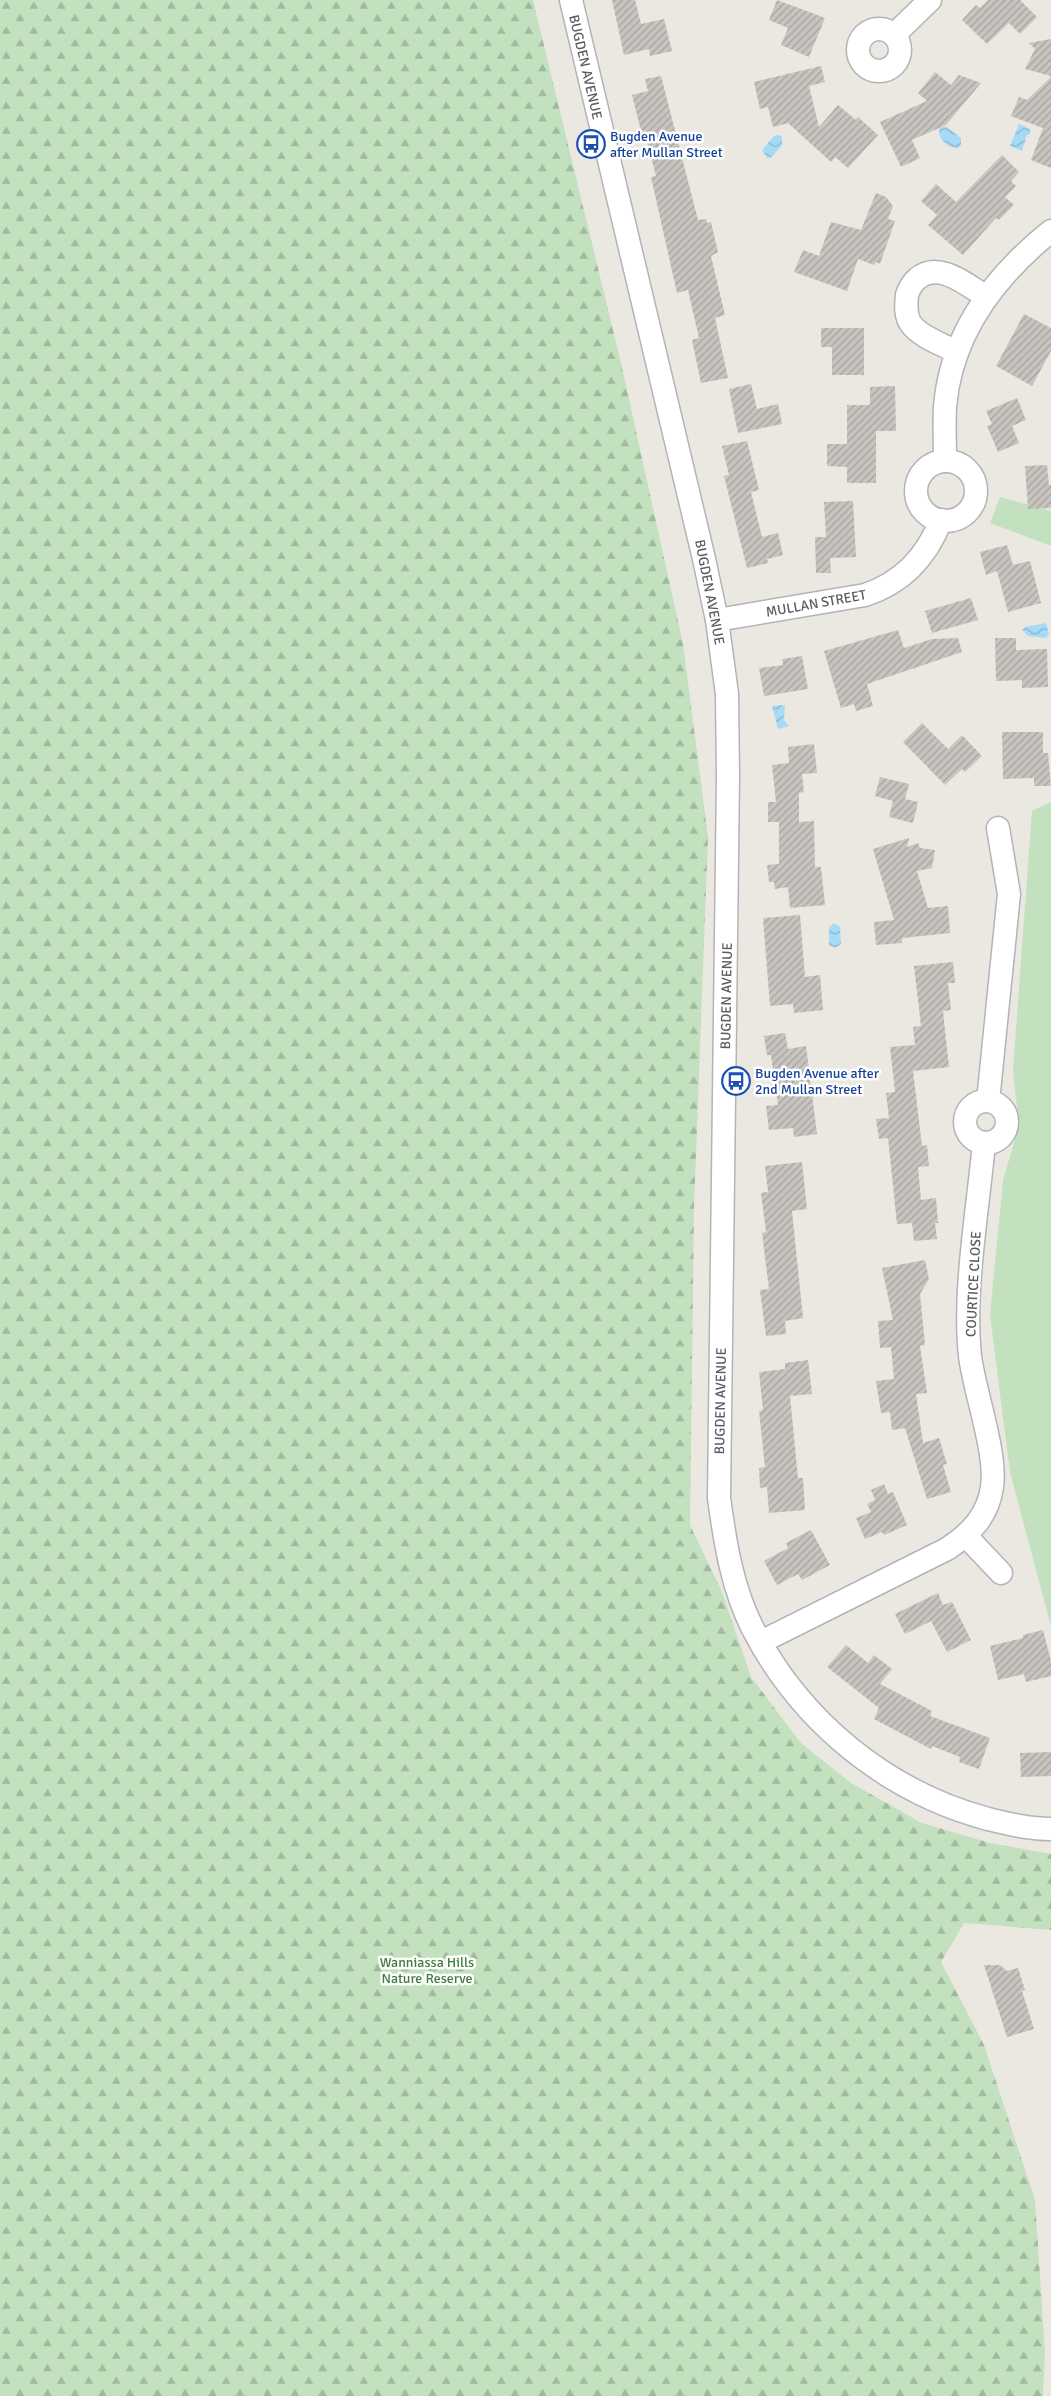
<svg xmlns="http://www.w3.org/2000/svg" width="1051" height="2396" font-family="Signika,sans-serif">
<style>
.green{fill:#c3e0bf}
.forest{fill:url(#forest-firs)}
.water{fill:url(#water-waves)}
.building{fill:url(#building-hatch)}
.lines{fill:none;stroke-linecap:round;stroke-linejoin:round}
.minor-casing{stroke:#b2b4b7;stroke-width:25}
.minor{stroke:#fff;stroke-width:22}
.labels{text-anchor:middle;stroke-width:5;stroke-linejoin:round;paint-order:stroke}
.street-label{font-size:14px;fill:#5a5d60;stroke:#fff}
.transit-label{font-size:14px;fill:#164399;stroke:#fff;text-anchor:start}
.park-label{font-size:14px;fill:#407d3c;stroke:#fff}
</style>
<defs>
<pattern id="forest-firs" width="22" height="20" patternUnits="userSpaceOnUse" patternTransform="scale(1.25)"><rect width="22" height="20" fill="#c3e0bf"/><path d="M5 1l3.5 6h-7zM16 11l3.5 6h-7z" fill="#a1b99f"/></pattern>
<pattern id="water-waves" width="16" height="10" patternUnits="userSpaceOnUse" patternTransform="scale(1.25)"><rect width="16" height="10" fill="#a6dbf6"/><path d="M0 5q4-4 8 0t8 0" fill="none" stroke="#8ab5cb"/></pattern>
<pattern id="building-hatch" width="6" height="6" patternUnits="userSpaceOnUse" patternTransform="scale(1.25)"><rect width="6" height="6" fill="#c8c5c0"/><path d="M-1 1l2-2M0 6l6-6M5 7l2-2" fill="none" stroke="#a5a39f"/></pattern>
</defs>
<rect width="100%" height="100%" fill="#ebe8e1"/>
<g class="green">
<path d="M1000,497L1051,511V546L990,523Z"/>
<path d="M1051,802V1626L1010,1472L990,1315L1003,1180L1019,1126L1013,1070L1032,811Z"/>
</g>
<path class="forest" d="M0,0H533L621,363L683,644L708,837L694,1208L690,1525L722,1592L751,1677L801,1743L851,1783L922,1823L990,1843L1051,1854V1930L964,1923L941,1962L984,2045L1035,2200L1045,2353L1043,2396H0Z"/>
<g class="water">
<path d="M1019,124L1030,129V134L1027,135L1022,151L1010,146Z"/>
<path d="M940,127H947L961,138V145L958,148C947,148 936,138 940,127Z"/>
<path d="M778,135L782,136V145L772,157L767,158L762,150L774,136Z"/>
<path d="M1046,623L1049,634L1046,638L1028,636L1022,630L1025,627Z"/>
<path d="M782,705L785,706L784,720L789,726L778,729L772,706Z"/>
<path d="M834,923L840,927L841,944L835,948L829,945V928Z"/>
</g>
<g class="building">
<path d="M612,0H635L641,24L664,19L672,51L650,56L649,49L624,55Z"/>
<path d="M777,0L825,18L809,57L781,45L788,28L769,20Z"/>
<path d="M988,0H1020L1037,17L1020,34L1009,23L987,44L962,20L976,5L980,8Z"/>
<path d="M1051,39V76L1025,69L1035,49L1029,43Z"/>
<path d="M821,66L825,82L809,86L819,127L838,105L856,120L858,117L878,135L848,168L835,157L831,162L788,123L773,127L768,107L760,109L754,82Z"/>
<path d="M935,72L951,85L959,75L981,83L946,125L912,140L920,158L901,167L880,122L927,101L918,93Z"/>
<path d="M661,76L698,220L706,219L707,223L711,222L718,252L711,256L725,315L715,318L728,378L701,383L692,340L699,338L688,290L677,293L651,177L656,176L646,138L643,139L632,95L648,91L645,79Z"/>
<path d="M1051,77V168L1031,160L1043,128L1011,116L1019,97L1027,100Z"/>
<path d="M1002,155L1019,172L1011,181L1016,186L1005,197L1014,205L999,220L996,218L963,255L928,225L937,215L921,201L936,184L956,202Z"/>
<path d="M876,193L886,197L893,206L888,219L895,221L880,264L876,262L874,265L858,259L847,291L794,272L803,250L819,256L831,222L861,230Z"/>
<path d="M1024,314L1051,328V351L1032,386L996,366Z"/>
<path d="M821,328H864V375H832V347H821Z"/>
<path d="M751,384L757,409L778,404L782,424L738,433L729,389Z"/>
<path d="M895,386L896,431H876V483H847V467L827,466V444H847V405H870V387Z"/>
<path d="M1017,398L1026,420L1012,426L1019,443L998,452L987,426L992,424L986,411Z"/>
<path d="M747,441L759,490L751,492L762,537L778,533L783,555L767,559L768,563L747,568L724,476L729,475L722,446Z"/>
<path d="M1047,465L1049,485H1051V508L1028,509L1025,466Z"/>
<path d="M853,501L856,557L830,558L831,573H816L815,537H826L824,502Z"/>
<path d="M1007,545L1013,565L1030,561L1041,603L1008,612L997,571L986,575L980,552Z"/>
<path d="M971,598L978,620L932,633L925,611Z"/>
<path d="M898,630L904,648L932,639L958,638L962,652L867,684L873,706L856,711L854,704L841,708L824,651Z"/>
<path d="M995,638H1016V650L1047,649L1048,687L1022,688V680L996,681Z"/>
<path d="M802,656L808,689L764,696L759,668L783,665L782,659Z"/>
<path d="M922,723L948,749L962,735L982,756L965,772L962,769L945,785L903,742Z"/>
<path d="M1002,732H1043V753H1048L1051,786H1034V778L1003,779Z"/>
<path d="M814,744L817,773L802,774L804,792L799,793V822L814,821L815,867H821L825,905L790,908L788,887L775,889L774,882H769L767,865L779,864V822H768V802H776L772,765L789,763L788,747Z"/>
<path d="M880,777L909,784L905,799L918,802L913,823L889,817L893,801L875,796Z"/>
<path d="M909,838L907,847L918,843L920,848L935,850L932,868L917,871L928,908L948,906L950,933L902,938V943L876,945L874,922L894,920L873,849Z"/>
<path d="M800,915L805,977L820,975L823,1010L794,1013L793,1004L770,1006L763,918Z"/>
<path d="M953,962L955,983H948L951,1010L943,1011L949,1067L913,1071L922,1146L927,1145L929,1166L918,1167L921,1200L936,1198L938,1223H935L937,1239L914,1241L912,1223L897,1224L888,1138L879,1139L876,1119L889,1118L886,1093L895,1092L890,1047L915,1045L913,1027L921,1026L914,966Z"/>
<path d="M785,1033L788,1049L806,1046L817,1134L794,1137L793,1128L769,1130L766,1106L778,1105L771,1055H767L764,1036Z"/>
<path d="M802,1162L807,1209L792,1211L803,1318L785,1321L786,1334L766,1336L760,1290L769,1289L762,1233L766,1232L761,1193L768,1192L765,1166Z"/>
<path d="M925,1260L929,1279L920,1294L925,1345L920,1346L927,1393L916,1394L923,1443L939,1438L947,1464L943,1465L951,1492L927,1499L905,1428L892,1430L890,1412L881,1413L876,1381L894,1379L891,1347L880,1348L878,1321L893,1320L882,1268Z"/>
<path d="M808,1360L812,1394L790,1396L798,1478H803L805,1510L769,1513L767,1487L760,1488L759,1468L765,1467L759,1411L763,1410L759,1372L785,1369V1363Z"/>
<path d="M884,1484L888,1494L893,1492L907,1525L884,1535L882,1532L865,1539L856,1518L871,1512L867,1504L875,1500L871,1490Z"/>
<path d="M811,1530L830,1565L802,1580L798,1574L777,1585L764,1561L788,1548L786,1543Z"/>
<path d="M938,1593L943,1605L952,1602L971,1640L947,1652L931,1621L905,1634L895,1614Z"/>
<path d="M1043,1630L1051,1661V1676L1026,1682L1024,1674L998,1680L990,1646L1023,1638V1635Z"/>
<path d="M846,1645L868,1663L874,1655L892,1669L880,1684L932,1711L930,1716L990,1738L979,1769L959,1762L960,1757L932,1746L931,1749L874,1719L879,1708L827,1667Z"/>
<path d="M1051,1752V1776L1021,1777L1020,1753Z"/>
<path d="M984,1965H1000L1007,1971L1018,1968L1025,1990L1022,1991L1034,2029L1007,2037Z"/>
</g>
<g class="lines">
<defs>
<g id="minor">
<path d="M571,0L704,559L717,620L727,694L728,777L719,1498C725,1542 732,1588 753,1629C801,1722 887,1792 988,1819C1009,1824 1029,1829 1051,1829"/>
<circle cx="879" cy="50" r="21"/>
<path d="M894,35L930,0"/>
<path d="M957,352C944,345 920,337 911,324C905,316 906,305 907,295C909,289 912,283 917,279C938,260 967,285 985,296"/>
<path d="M945,461C945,443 944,425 945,407C951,333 995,276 1051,231"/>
<circle cx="946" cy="491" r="30"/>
<path d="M717,620L865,595C902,583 927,556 941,520"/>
<path d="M988,1101L1009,894L998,828"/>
<circle cx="986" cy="1122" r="21"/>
<path d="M966,1536L1001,1573"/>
<path d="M761,1642L947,1549C970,1534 988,1516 992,1487C997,1453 975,1394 970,1356C963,1291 978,1209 984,1143"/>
</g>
</defs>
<use href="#minor" class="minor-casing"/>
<use href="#minor" class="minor"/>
</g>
<defs>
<symbol id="bus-ring" viewBox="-11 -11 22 22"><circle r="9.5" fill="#fff" stroke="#1a4fb4" stroke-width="1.5"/><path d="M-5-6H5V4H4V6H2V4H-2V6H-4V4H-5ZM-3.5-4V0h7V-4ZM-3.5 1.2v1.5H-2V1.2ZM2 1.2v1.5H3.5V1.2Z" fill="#1a4fb4"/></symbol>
</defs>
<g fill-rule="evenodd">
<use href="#bus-ring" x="575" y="128" width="32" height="32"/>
<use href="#bus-ring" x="720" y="1065" width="32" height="32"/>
</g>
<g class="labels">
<g class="street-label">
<text transform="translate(586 67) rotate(77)" y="5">BUGDEN AVENUE</text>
<text transform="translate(710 592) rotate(79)" y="5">BUGDEN AVENUE</text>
<text transform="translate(816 603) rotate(-10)" y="5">MULLAN STREET</text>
<text transform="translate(726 996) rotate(-89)" y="5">BUGDEN AVENUE</text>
<text transform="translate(973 1284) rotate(-87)" y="5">COURTICE CLOSE</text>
<text transform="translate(720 1401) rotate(-89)" y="5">BUGDEN AVENUE</text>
</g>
<g class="transit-label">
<text x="610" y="141">Bugden Avenue<tspan x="610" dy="16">after Mullan Street</tspan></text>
<text x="755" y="1078">Bugden Avenue after<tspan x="755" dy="16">2nd Mullan Street</tspan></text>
</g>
<g class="park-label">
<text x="427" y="1967">Wanniassa Hills<tspan x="427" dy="16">Nature Reserve</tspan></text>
</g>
</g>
</svg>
